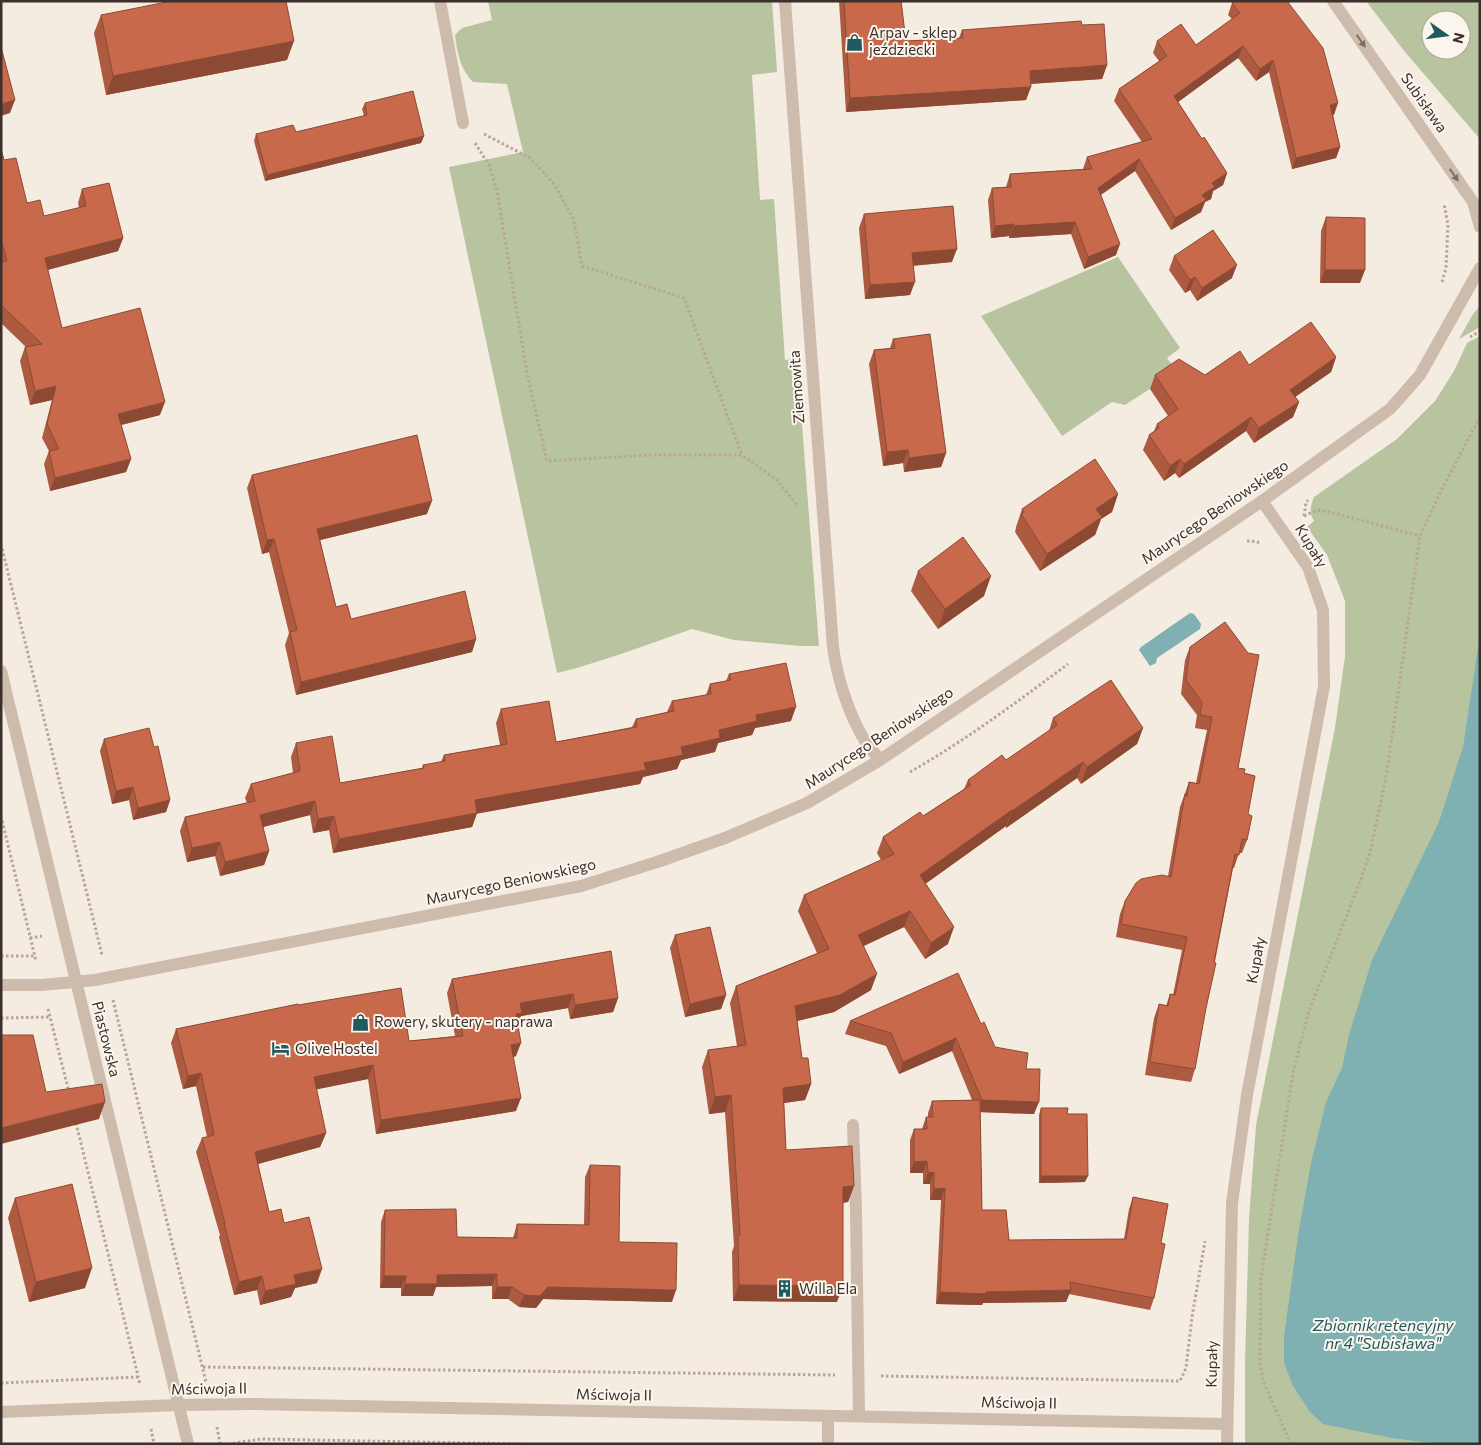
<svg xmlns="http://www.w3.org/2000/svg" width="1481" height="1445" font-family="Commissioner,sans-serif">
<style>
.green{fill:#b8c4a0;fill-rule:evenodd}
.water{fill:#7fb0b2}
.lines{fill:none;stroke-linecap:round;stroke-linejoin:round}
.path{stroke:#b9a596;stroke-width:3;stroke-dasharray:2.5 2.5;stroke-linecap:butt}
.service{stroke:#cdbbac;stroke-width:12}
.minor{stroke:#cdbbac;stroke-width:12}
.tertiary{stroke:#cdbbac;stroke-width:12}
.wall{fill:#ac5a40}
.shaded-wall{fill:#8c4a34}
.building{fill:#c8694b;stroke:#8c4a34}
.oneway{fill:#7d6f65}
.labels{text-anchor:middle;stroke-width:4;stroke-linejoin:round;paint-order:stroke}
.poi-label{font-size:15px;fill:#3b302b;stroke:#fbf5ee;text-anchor:start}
.street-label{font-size:15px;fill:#3b302b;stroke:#fbf5ee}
.water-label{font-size:16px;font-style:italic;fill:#1f5a5e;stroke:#fbf5ee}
</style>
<rect width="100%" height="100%" fill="#f4ebe1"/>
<g class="green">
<path d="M488,1H772L777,72L752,75L760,200L774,199L785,360L797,359L819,646H801L734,640L692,629L621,654L577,668L557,673L449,167L523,152L507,84L473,82C460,69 457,52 455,35L462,28L492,20Z"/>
<path d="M1366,1H1480V139L1405,52ZM1431,20H1461V50H1431Z"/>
<path d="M1118,257L1180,348L1167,358L1183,380L1170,376L1125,405L1112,402L1062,436L981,316Z"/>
<path d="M1480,306V327L1459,339L1473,314Z"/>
<path d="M1480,336V1444H1245V1364L1249,1219L1256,1125L1335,728L1345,656V601L1327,555L1307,527L1314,521C1309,512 1310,507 1314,497L1397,439L1435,401L1454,371L1467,343Z"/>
</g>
<g class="water">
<path d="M1190,613L1194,614L1201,624L1200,629L1157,658L1156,663L1150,666L1139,650L1141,647Z"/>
<path d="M1480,634V1444L1431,1443L1392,1438L1323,1424L1310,1412L1293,1386L1284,1363V1336L1298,1236L1311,1163L1326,1102L1342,1068L1349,1035L1372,960L1439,822L1463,747Z"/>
</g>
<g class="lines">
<g class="path">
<path d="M484,134L530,158L554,184L574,220L582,266L684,298L742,455"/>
<path d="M475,143L489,165L497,191L527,373L547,461L650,455H742L778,481L797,505"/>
<path d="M1442,282L1446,268L1448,225L1444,204"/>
<path d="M1470,337L1480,331"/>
<path d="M1304,516L1306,503L1308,500"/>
<path d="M1304,516L1317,510L1330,512L1420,536"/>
<path d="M1247,541H1252L1261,543"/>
<path d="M1,544L102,955"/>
<path d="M910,772C966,740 1017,702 1068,664"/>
<path d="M1,816L36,961"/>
<path d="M30,938L42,936"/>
<path d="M1,956H35"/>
<path d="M113,1000L206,1382"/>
<path d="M48,1009L69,1092"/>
<path d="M1,1018L50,1017"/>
<path d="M76,1123L140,1384"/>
<path d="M203,1367L835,1375"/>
<path d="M881,1376L1180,1381L1186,1368L1192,1317L1205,1241"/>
<path d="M1,1383L138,1377"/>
<path d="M217,1427L220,1444"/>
<path d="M151,1429L154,1444"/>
<path d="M228,1444L261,1439L523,1444"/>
<path d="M1291,1444L1263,1381L1260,1362L1261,1278L1293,1073L1308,1014L1359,884L1370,853L1387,772L1420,536L1443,487L1480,417"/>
</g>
<g class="service">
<path d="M440,1L463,123"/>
<path d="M853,1125L856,1211L859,1416"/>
</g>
<g class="minor">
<path d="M785,1L833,647C837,678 849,715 865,741C870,747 875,754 880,760"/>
<path d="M1333,1L1473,202L1480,227"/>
<path d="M1,985H42L95,980L581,886L660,861L725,838L807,803L880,760L1262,501L1390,409L1420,375L1480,268"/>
<path d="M1,1412L178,1405L252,1404L1227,1424"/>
<path d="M828,1416V1444"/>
<path d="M1227,1444L1232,1203L1247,1095L1324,686L1323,610L1308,567L1262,501"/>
</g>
<path class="tertiary" d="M1,671L188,1444"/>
</g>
<g class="wall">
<path d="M839,1H901L906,41L959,38L962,30L1082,25L1107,65L1102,79L1031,84L1026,100L846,112Z"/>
<path d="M1232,3L1334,115H1333L1340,147L1336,158L1292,169L1269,72L1256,81L1238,58L1178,102L1202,139L1227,173L1223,185L1213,191L1211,199L1205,202L1201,212L1171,230L1135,171L1101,195L1116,255L1084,269L1071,234L1009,238V236L991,238L988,200L992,188L1006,187L1010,174L1083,169L1087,157L1142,142L1114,101L1119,89L1159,61L1153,53L1157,41L1196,45L1232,19L1228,15Z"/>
<path d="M101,15L287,60L106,95L94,33Z"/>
<path d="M365,103L424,136L421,143L265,181L254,141L256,134L296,132L364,116L362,109Z"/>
<path d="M1,149L4,160L27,203L44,216L79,208L78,203L82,189L123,238L118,251L47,270L62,328L160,415L121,425L131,459L126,472L50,491L44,464L49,451L42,438L52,400L30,405L20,361L25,347H26L1,323Z"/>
<path d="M864,214L952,262L913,266L910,295L865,299L859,228Z"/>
<path d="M1326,217L1360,283H1320L1321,231Z"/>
<path d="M1174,256L1232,278L1197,301L1190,290L1185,293L1169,270Z"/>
<path d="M893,339L946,453L941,467L904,472L903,463L883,466L869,364L874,350L890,348Z"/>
<path d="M1336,357L1331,372L1295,397L1299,402L1293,417L1254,443L1246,431L1179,478L1175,473L1164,481L1143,450L1149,435L1154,431L1157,424L1168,416L1150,389L1155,375H1205L1249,365Z"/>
<path d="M252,475L427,514L320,540L336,607L351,619L476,639L472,652L296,695L285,645L289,633L269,552L262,554L247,488Z"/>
<path d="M1118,494L1112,512L1101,519L1095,535L1040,571L1015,532L1016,528V527L1022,509Z"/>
<path d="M918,571L984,596L938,629L911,591Z"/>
<path d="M1190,647L1238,768L1244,773L1248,814L1247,840L1242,853H1239L1234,868H1233L1206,1008L1195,1069L1191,1082L1145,1075L1154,1018L1159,1004L1166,1006L1170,994L1173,995L1182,950L1116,937L1120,914L1125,901L1168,876L1180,807L1189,782L1196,783L1207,730L1195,728L1197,715L1181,694L1185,660Z"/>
<path d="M729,674L791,721L755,728L752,735L718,743L715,752L681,760L677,769L643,777L640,784L477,813L472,827L333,853L329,830L313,833L310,815L263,827L269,851L264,865L220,876L215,856L187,862L180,831L185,817L247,803L245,798L251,784L293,773L291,757L296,743L340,783L422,768L423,765L441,762L444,755L500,745L496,723L501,709L556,742L632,727L636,719L667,712L672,701L706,695L710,684L726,681Z"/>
<path d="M1053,718L1143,728L1137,744L1081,784L1077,778L1006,828V826L925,884L948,944L925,959L904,927L864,946L871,990L834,1012L797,1021L802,1058L811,1084L805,1100L784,1103L786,1150L854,1186L848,1202L843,1203L837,1302L733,1301L732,1252L734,1246L725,1112L709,1114L702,1067L708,1050L737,1046L730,1003L736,986L817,953L798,911L804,895L881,860L877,853L883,837L923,816L964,789L968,780L1006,760L1049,731Z"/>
<path d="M104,739L154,747L170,800L166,812L133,820L129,800L112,804L100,751Z"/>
<path d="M675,935L726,995L721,1009L685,1017L670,948Z"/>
<path d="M452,979L618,998L613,1012L570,1019L568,1008L521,1016L518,1024L516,1056L513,1057L516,1111L376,1134L368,1079L316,1089L326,1133L320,1147L258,1164L269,1212L284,1223L317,1283L295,1288L291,1297L260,1305L257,1290L234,1295L219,1237L220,1235L196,1152L202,1138L207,1137L196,1086L183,1089L171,1043L176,1029L298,1005L409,1041L455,1036L447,993Z"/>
<path d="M850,1021L981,1024L1034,1114L980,1112L982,1210L1009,1240L1124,1239L1129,1209L1133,1197L1161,1243L1154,1298L1150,1310L1069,1294L1066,1302L983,1303L982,1305L936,1304L941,1200H930V1184H923V1173H910V1140L914,1129H922L926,1117H928V1113L932,1101L972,1100L952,1051L899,1074L886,1046L845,1034Z"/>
<path d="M1041,1108L1067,1114L1085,1182L1039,1183V1115Z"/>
<path d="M590,1165L619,1242L672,1302L543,1299L536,1308L519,1307L508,1299H492V1286L436,1287L433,1296H401V1288H380L381,1222L385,1210L457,1237L513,1238L517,1224L584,1225L585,1177Z"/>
<path d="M15,1198L85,1288L29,1302L8,1218Z"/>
</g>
<g class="shaded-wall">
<path d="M294,41L287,60L106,95L113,76Z"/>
<path d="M1243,46L1238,58L1170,108L1174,96Z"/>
<path d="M1273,60L1269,72L1256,81L1260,69Z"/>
<path d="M1107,65L1102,79L1026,84L1030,71Z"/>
<path d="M1031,87L1026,100L846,112L850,98Z"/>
<path d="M15,100L10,113L1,116V104Z"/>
<path d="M1338,103L1334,115L1326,116L1330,105Z"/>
<path d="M424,136L421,143L265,181L267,175Z"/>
<path d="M1340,147L1336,158L1292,169L1296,158Z"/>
<path d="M1139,159L1135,171L1094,199L1098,188Z"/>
<path d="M1227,173L1223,185L1213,191L1211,199L1205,202L1201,212L1171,230L1175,218L1212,183Z"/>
<path d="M1075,222L1071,234L1009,238L1014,226Z"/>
<path d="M1014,224L1009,236L991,238L995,226Z"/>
<path d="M123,238L118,251L40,272L45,258Z"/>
<path d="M1120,244L1116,255L1084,269L1088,257Z"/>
<path d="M957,249L952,262L907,266L912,253Z"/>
<path d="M1237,265L1232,278L1197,301L1202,288Z"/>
<path d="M1325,270H1365L1360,283H1320Z"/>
<path d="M1195,277L1190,290L1185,293L1190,280Z"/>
<path d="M915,282L910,295L865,299L870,285Z"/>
<path d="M1336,357L1331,372L1285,404L1290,390Z"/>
<path d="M56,386L52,400L30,405L35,391Z"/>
<path d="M165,402L160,415L113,427L118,414Z"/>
<path d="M1299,402L1293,417L1254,443L1259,428Z"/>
<path d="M1251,417L1246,431L1179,478L1184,464Z"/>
<path d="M908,450L903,463L883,466L887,452Z"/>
<path d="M946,453L941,467L904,472L909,458Z"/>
<path d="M131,459L126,472L50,491L55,478Z"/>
<path d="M1180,459L1175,473L1164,481L1170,466Z"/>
<path d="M1118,494L1112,512L1101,519L1095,535L1040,571L1047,554L1096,509Z"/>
<path d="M432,501L427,514L312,542L317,529Z"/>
<path d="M274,539L269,552L262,554L267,540Z"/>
<path d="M991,576L984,596L938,629L945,609Z"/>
<path d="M476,639L472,652L296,695L301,682Z"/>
<path d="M796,707L791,721L755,728L752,735L718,743L715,752L681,760L677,769L643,777L640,784L470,815L475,800L644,763L719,730L756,715Z"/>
<path d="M1143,728L1137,744L1081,784L1087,767Z"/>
<path d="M1083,762L1077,778L1006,828L1012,811Z"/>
<path d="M133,787L129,800L112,804L116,791Z"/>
<path d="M170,800L166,812L133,820L138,808Z"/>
<path d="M315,801L310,815L255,829L260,815Z"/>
<path d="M1012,810L1006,826L914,892L920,875Z"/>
<path d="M477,813L472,827L333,853L339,839Z"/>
<path d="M334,816L329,830L313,833L318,819Z"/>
<path d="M220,842L215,856L187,862L192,848Z"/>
<path d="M269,851L264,865L220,876L225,862Z"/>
<path d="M910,911L904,927L852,951L858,935Z"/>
<path d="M954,927L948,944L925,959L931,943Z"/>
<path d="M877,974L871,990L834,1012L789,1023L795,1006Z"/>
<path d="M573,994L568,1008L521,1016L517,1027L511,1028L520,1003Z"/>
<path d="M726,995L721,1009L685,1017L690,1004Z"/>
<path d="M618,998L613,1012L570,1019L575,1005Z"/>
<path d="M956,1038L952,1051L899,1074L903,1062Z"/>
<path d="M521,1043L516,1056L506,1059L511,1045Z"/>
<path d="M373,1065L368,1079L309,1091L314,1077Z"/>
<path d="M201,1073L196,1086L183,1089L188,1076Z"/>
<path d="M811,1084L805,1100L777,1104L783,1088Z"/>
<path d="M731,1095L725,1112L709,1114L715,1097Z"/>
<path d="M521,1098L516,1111L376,1134L381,1120Z"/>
<path d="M982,1100L1039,1102L1034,1114L977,1112Z"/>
<path d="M105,1102L99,1119L1,1144V1128Z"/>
<path d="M326,1133L320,1147L250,1166L255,1152Z"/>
<path d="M927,1161L923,1173H910L914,1162Z"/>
<path d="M934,1172L930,1184H923L928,1173Z"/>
<path d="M1041,1176H1088L1085,1182L1039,1183Z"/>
<path d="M854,1186L848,1202L837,1203L843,1187Z"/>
<path d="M945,1188L941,1200H930L934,1189Z"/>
<path d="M92,1268L85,1288L29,1302L36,1282Z"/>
<path d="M322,1269L317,1283L295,1288L291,1297L260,1305L265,1291L294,1275Z"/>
<path d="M497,1274L492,1286L436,1287L433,1296H401L405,1284L437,1275Z"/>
<path d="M262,1276L257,1290L234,1295L239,1282Z"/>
<path d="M384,1276H406L401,1288H380Z"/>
<path d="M739,1285L843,1286L837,1302L733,1301Z"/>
<path d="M497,1287H512L508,1299H492Z"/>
<path d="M548,1287L676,1290L672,1302L543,1299L536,1308L519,1307L524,1295Z"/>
<path d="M1071,1290L1066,1302L983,1303L982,1305L936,1304L940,1292Z"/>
</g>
<g class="building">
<path d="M172,1H286L294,41L113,76L101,15Z"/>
<path d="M844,1H901L906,41L963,38L962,30L1081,21L1082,25L1104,24L1107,65L1030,71L1031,87L850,98Z"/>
<path d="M1234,1H1287L1323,48L1338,103L1330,105L1340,147L1296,158L1273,60L1260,69L1243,46L1174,96L1202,139L1204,137L1227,173L1212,183L1215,187L1202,195L1206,200L1175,218L1139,159L1098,188L1120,244L1088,257L1075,222L1014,226V224L995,226L992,188L1011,187L1010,174L1092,169L1087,157L1152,139L1119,89L1167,56L1157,41L1181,24L1196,45L1240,13L1232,3Z"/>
<path d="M1,47L15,100L1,104Z"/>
<path d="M413,91L424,136L267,175L256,134L293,125L296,132L367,115L365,103Z"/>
<path d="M1,149L4,160L16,158L27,203L40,200L44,216L86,206L82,189L109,183L123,238L45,258L62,328L140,308L165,402L118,414L131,459L55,478L49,451L59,449L47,424L56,386L35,391L25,347L42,344L1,305V262L7,261L1,239Z"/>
<path d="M953,206L957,249L912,253L915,282L870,285L864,214Z"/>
<path d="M1326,217L1365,218V270H1325Z"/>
<path d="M1213,230L1237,265L1202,288L1195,277L1190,280L1174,256Z"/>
<path d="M1311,322L1336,357L1290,390L1299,402L1259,428L1251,417L1184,464L1180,459L1170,466L1149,435L1159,428L1157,424L1178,409L1155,375L1179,359L1205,375L1240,351L1249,365Z"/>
<path d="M930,334L946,453L909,458L908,450L887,452L874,350L895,348L893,339Z"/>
<path d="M417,435L432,501L317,529L336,607L347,604L351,619L465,591L476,639L301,682L290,632L297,630L274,539L267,540L252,475Z"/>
<path d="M1095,459L1118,494L1096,509L1102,517L1047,554L1021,514L1024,512L1022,509Z"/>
<path d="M963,537L991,576L945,609L918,571Z"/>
<path d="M1225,622L1248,653L1259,655L1238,768L1245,769L1244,773L1255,776L1248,814L1252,816L1247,840L1242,839L1239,855L1235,854L1214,962L1216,963L1206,1008L1195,1069L1150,1062L1159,1004L1168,1006L1170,994L1175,995L1187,937L1121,924L1125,901L1136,883L1141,879L1162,875L1171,877L1185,794L1187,797L1189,782L1199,784L1212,717L1200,715L1202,702L1186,680L1190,647Z"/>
<path d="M786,663L796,707L756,715L757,721L719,730L720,738L681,747L683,755L644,763L646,770L475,800L477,813L339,839L334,816L318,819L315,801L260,815L269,851L225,862L220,842L192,848L185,817L255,801L251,784L300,771L296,743L332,736L340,783L424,768L423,765L445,761L444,755L507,744L501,709L549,701L556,742L637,727L636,719L674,711L672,701L711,694L710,684L731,680L729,674Z"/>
<path d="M1111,680L1143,728L1087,767L1083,762L1012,811V810L920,875L954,927L931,943L910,911L858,935L877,974L840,995L795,1006L802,1058H808L811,1084L783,1088L786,1150L852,1146L854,1186L843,1187V1286L739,1285L738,1235H740L731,1095L715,1097L708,1050L746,1045L736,986L829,949L804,895L894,854L883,837L920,812L923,816L971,785L968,780L1002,755L1006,760L1057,725L1053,718Z"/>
<path d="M149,728L154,747L158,746L170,800L138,808L133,787L116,791L104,739Z"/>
<path d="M710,927L726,995L690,1004L675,935Z"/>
<path d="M611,951L618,998L575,1005L573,994L520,1003L522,1013L516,1014L521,1043L511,1045L521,1098L381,1120L373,1065L314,1077L326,1133L255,1152L269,1212L281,1209L284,1223L309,1217L322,1269L294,1275L296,1284L265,1291L262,1276L239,1282L224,1223H225L202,1138L214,1135L201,1073L188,1076L176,1029L298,1004V1005L401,988L409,1041L463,1036L452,979Z"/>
<path d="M958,973L981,1024L984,1022L995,1047L1028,1053L1026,1069H1040L1039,1102L982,1100L956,1038L903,1062L891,1033L850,1021Z"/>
<path d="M1,1035H33L46,1092L102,1084L105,1102L1,1128Z"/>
<path d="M980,1100L982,1210H1006L1009,1240L1126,1239L1133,1197L1168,1204L1161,1243L1165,1244L1154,1298L1070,1282L1071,1290L986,1292V1294L940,1292L945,1188L934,1189V1172L928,1173L927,1161L914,1162V1129H927L926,1117H933L932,1101Z"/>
<path d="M1041,1108H1068L1067,1114H1087L1088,1176H1041Z"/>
<path d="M590,1165L620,1166L619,1242L677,1243L676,1290L548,1287L540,1296L524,1295L512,1287H497V1274L437,1275V1284H405L406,1276H384L385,1210L456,1209L457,1237L517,1238V1224L589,1225Z"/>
<path d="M72,1184L92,1268L36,1282L15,1198Z"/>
</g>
<defs><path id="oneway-solid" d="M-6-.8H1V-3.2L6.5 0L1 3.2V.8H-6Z" transform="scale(1.25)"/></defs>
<g class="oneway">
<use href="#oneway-solid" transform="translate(1361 41) rotate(55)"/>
<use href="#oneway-solid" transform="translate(1454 175) rotate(55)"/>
</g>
<defs>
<symbol id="shop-bare" viewBox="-9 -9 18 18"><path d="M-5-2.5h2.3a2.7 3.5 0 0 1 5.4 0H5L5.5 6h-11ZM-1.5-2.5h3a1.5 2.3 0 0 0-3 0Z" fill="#1f5a5e" stroke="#fbf5ee" stroke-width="2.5" paint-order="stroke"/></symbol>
<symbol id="hotel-bare" viewBox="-9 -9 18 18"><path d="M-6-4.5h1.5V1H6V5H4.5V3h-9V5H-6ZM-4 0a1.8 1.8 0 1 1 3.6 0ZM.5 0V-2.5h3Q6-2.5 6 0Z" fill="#1f5a5e" stroke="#fbf5ee" stroke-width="2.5" paint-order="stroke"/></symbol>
<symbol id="building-bare" viewBox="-9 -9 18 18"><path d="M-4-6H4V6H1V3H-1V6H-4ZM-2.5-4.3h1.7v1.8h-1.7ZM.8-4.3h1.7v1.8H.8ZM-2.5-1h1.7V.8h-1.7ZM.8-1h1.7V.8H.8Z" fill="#1f5a5e" stroke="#fbf5ee" stroke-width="2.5" paint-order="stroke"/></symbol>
</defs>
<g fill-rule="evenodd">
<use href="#shop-bare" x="842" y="30" width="25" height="25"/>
<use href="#shop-bare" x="348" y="1010" width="25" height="25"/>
<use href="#hotel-bare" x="268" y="1036" width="25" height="25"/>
<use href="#building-bare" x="772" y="1276" width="25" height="25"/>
</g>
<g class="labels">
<g class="poi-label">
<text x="869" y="38">Arpav - sklep<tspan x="869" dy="17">jeździecki</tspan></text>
<text x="374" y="1027">Rowery, skutery - naprawa</text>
<text x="295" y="1054">Olive Hostel</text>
<text x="799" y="1294">Willa Ela</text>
</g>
<g class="street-label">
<text transform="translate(1424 103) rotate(55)" y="5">Subisława</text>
<text transform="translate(797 387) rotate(-94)" y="5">Ziemowita</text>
<text transform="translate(1215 512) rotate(-34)" y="5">Maurycego Beniowskiego</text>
<text transform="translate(1311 546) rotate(59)" y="5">Kupały</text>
<text transform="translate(879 738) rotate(-33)" y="5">Maurycego Beniowskiego</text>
<text transform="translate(511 882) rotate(-12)" y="5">Maurycego Beniowskiego</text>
<text transform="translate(1256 960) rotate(-79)" y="5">Kupały</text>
<text transform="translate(106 1039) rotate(76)" y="5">Piastowska</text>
<text transform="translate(1212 1364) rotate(-89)" y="5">Kupały</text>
<text transform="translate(209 1389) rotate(-1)" y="5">Mściwoja II</text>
<text transform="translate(614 1395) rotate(1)" y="5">Mściwoja II</text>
<text transform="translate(1019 1403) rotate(1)" y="5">Mściwoja II</text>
</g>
<g class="water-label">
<text x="1383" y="1331">Zbiornik retencyjny<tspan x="1383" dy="18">nr 4 "Subisława"</tspan></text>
</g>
</g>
<rect width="1481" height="1445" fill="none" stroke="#3b302b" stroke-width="5"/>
<g transform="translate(1446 35) rotate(104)"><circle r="24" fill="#fbf5ee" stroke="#aea6a0"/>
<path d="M0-4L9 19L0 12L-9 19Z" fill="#1f5a5e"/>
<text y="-8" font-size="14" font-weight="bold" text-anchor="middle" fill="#3b302b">N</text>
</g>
</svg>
